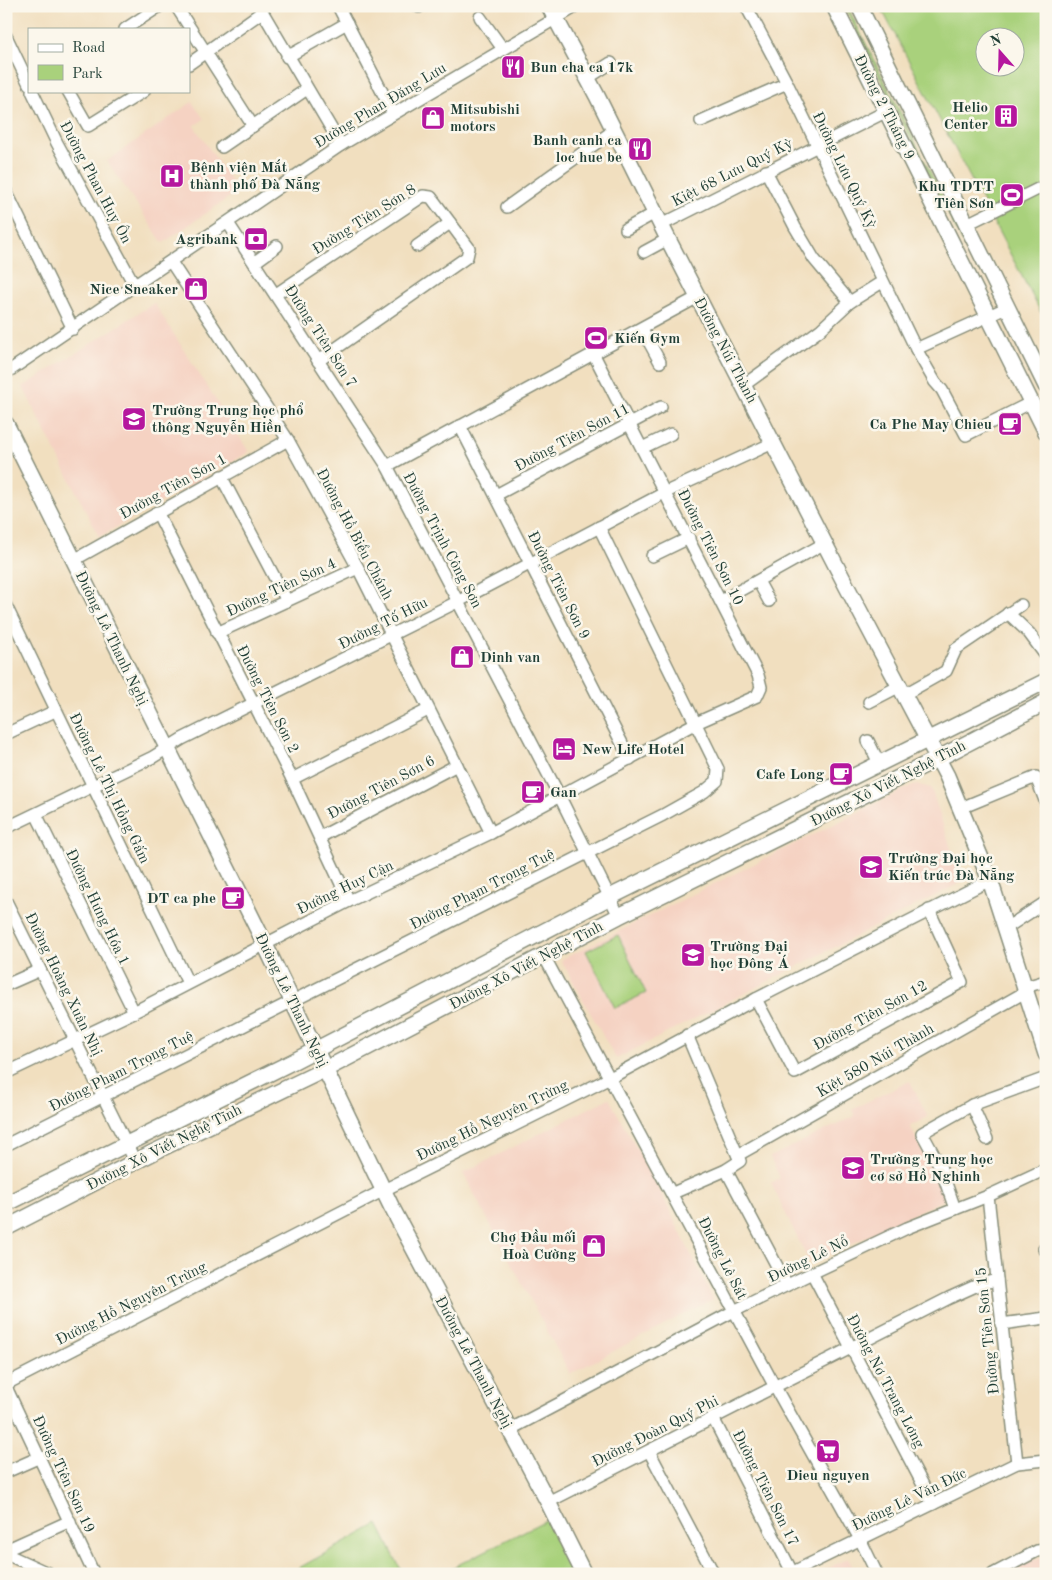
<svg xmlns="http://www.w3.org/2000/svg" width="1052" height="1580" font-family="'Old Standard TT',serif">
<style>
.built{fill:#f5d2c2}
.green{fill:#a9d17c;stroke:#648758;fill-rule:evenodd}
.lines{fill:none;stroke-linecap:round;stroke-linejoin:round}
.minor-casing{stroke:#888e7a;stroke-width:14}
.major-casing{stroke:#888e7a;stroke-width:18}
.minor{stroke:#fff;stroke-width:11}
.major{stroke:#fff;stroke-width:15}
.labels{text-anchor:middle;stroke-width:5;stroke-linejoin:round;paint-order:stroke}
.poi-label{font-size:15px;font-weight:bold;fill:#1f3d34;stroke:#fbf7ec;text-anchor:start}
.street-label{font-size:15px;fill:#1f3d34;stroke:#fbf7ec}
</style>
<rect width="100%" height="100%" fill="#fbf7ec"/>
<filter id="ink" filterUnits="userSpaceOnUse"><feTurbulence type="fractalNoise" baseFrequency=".02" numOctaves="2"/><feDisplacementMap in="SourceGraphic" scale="10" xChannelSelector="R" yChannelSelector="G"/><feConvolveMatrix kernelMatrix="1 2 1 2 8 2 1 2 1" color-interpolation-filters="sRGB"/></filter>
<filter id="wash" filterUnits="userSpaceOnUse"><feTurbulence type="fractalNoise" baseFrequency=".0096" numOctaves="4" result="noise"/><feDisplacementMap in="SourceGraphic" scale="20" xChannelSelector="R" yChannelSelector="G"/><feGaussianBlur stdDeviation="1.12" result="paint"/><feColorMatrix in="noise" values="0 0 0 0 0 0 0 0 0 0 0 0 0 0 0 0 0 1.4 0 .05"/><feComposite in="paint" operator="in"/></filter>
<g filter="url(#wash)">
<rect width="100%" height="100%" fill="#f1dfbf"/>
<g class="built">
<path d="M192,102L204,119L194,126L238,191L163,243L107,161Z"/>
<path d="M154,303L249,452L99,537L23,387Z"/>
<path d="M919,785L931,788L962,882L616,1059L561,960L911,786Z"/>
<path d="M910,1081L928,1117L910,1126L945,1199L810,1264L771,1183L780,1178L770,1157L855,1116L852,1109Z"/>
<path d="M609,1098L661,1193L713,1299L570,1374L463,1173Z"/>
<path d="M1046,1557V1574H1005L1034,1559Z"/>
<path d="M848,1558L856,1574H817Z"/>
</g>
<g class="green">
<path d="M844,6H847L966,243L964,245Z"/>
<path d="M880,6H1046V322ZM984,38H1014V68H984Z"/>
<path d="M618,935L646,993L615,1008L586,951Z"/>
<path d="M546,1520L572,1574H440Z"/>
<path d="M378,1524L403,1574H288Z"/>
</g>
</g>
<g filter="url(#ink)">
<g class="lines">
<defs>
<g id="minor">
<path d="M176,6L253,126"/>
<path d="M259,6L341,145"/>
<path d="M338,6L393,113"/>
<path d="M418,6L419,7"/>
<path d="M746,6L787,83L916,349L935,382L942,390L966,435L1030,403"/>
<path d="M480,17L503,49"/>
<path d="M125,29L160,6"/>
<path d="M6,36L29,84"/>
<path d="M287,57L347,23"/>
<path d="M189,64L262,12"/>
<path d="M586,79L611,63"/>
<path d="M32,91L57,143L135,286"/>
<path d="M68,91L88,126L144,91"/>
<path d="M701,121L787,83"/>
<path d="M222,147L307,89"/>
<path d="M766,171L795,227L814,259L850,302"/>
<path d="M6,191L73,329"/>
<path d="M507,207L613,131"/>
<path d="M228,223L387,466L559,795L619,916"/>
<path d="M661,225L887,111"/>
<path d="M965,225L1046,185"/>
<path d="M626,229L655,213"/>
<path d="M417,246L450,223"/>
<path d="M644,252L668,239"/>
<path d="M171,262L288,440L358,568L491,833"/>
<path d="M255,262L277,246"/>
<path d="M276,294L423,196L431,197L469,248L467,257L318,361"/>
<path d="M642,329L660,362"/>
<path d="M916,349L1006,308"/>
<path d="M6,373L341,145L577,6"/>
<path d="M744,385L820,330L850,302L882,282"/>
<path d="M460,426L630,759"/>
<path d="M642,448L671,434"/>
<path d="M387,466L698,297"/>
<path d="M221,476L287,601"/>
<path d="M496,495L661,407"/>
<path d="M157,512L292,779L349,901"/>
<path d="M652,556L689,538"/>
<path d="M74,560L288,440"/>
<path d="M758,581L769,601"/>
<path d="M721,601L825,543"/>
<path d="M6,606L188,983"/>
<path d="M1008,613L1029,633L1046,656"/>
<path d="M217,633L358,568"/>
<path d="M905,694L946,671L956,649L1021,605"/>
<path d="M869,702L900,686"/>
<path d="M6,734L55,711"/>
<path d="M868,741L880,765"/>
<path d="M292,779L428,710"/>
<path d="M961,808L1036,777L1046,803"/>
<path d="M36,814L134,1012"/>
<path d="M6,828L153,757L182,739L459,601L666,492L773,443"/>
<path d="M320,837L457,765"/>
<path d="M6,901L135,1161"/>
<path d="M1006,928L1046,902"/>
<path d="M544,956L775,1387L860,1539L877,1574"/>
<path d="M6,985L40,970"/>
<path d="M1025,987L1046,981"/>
<path d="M756,999L795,1073L962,982L929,910"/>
<path d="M6,1073L134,1012L349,901L491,833L694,724L757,696L761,687L758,675L593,353"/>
<path d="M972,1105L987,1139"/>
<path d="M6,1145L663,815L704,792L717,781L718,769L599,527"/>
<path d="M738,1155L1027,991"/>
<path d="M726,1170L787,1285"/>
<path d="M673,1193L726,1170L740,1161L687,1035"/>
<path d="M988,1196L1017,1463"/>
<path d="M955,1209L940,1166L922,1133L972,1105L1046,1078"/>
<path d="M1044,1249L1046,1248"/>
<path d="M812,1273L933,1504"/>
<path d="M1001,1324L1046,1318"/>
<path d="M6,1384L384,1190L610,1078L756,999L990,880"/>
<path d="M6,1387L94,1574"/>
<path d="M713,1418L792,1572"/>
<path d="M509,1430L734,1311L812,1273L907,1228L988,1196L1046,1169"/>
<path d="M649,1451L714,1574"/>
<path d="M6,1472L40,1457"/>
<path d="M548,1502L949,1298L980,1284L997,1280"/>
<path d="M6,1550L70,1521"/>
<path d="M6,1554L50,1574"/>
<path d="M789,1574L1017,1463L1046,1460"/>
<path d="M993,1574L1037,1551L1046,1550"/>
</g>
<g id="major">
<path d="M549,6L597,96L668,239L847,587L947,776L990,880L1046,1054"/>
<path d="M834,6L1046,432"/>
<path d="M859,6L1046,386"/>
<path d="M6,424L257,928L391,1206L548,1502L584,1574"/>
<path d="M6,1204L294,1061L610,897L1046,681"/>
<path d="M6,1228L154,1152L326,1069L619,916L939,758L1046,702"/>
</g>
</defs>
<use href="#minor" class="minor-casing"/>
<use href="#major" class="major-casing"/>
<use href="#minor" class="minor"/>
<use href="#major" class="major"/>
</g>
</g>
<defs>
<symbol id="restaurant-square" viewBox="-11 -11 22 22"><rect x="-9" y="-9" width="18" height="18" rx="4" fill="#b5179e" stroke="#fbf7ec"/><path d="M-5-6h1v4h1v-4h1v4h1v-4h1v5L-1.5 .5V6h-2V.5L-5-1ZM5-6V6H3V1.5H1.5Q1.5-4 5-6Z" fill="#fff"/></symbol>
<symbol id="building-square" viewBox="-11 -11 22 22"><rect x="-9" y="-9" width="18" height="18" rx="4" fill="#b5179e" stroke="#fbf7ec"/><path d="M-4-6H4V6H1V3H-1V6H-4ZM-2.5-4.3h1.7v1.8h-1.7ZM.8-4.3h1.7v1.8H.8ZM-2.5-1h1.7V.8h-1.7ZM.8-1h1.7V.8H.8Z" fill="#fff"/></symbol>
<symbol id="shop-square" viewBox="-11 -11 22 22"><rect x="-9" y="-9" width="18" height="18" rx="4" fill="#b5179e" stroke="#fbf7ec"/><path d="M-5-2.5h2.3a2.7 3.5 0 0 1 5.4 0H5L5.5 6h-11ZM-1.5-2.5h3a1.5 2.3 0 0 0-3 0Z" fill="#fff"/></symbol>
<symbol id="hospital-square" viewBox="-11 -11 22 22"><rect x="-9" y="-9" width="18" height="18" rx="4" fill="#b5179e" stroke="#fbf7ec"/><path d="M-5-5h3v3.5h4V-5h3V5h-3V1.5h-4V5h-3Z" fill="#fff"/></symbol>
<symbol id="stadium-square" viewBox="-11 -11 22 22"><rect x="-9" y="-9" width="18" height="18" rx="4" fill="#b5179e" stroke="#fbf7ec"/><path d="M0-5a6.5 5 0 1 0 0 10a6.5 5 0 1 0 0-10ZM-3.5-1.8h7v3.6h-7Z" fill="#fff"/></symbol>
<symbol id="bank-square" viewBox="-11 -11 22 22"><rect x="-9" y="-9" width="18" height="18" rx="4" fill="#b5179e" stroke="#fbf7ec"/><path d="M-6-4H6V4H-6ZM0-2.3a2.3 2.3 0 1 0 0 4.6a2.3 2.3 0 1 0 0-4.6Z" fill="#fff"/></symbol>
<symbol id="school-square" viewBox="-11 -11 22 22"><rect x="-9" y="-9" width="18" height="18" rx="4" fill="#b5179e" stroke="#fbf7ec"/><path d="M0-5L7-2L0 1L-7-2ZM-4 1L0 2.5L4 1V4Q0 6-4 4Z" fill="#fff"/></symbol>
<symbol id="cafe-square" viewBox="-11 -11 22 22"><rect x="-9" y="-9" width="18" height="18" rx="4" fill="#b5179e" stroke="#fbf7ec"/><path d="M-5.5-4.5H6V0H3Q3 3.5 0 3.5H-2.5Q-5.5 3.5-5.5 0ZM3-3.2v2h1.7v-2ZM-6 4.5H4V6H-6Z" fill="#fff"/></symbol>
<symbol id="hotel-square" viewBox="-11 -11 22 22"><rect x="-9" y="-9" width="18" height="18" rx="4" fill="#b5179e" stroke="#fbf7ec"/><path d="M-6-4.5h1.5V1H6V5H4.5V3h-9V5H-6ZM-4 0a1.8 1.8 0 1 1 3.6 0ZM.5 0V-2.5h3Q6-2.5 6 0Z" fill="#fff"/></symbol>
<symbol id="university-square" viewBox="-11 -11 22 22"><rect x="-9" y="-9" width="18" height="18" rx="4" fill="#b5179e" stroke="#fbf7ec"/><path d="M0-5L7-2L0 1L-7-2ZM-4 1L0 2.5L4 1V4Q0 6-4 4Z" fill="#fff"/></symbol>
<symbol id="supermarket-square" viewBox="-11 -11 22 22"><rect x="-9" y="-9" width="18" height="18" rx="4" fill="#b5179e" stroke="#fbf7ec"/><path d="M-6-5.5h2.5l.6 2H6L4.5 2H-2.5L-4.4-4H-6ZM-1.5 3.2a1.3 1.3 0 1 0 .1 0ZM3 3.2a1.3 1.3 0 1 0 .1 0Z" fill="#fff"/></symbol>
</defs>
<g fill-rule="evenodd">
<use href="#restaurant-square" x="499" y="53" width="28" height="28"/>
<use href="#building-square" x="992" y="102" width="28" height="28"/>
<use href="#shop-square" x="419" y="104" width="28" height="28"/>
<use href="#restaurant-square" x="626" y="135" width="28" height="28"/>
<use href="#hospital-square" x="158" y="162" width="28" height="28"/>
<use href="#stadium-square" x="998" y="181" width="28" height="28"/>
<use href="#bank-square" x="242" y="225" width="28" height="28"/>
<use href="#shop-square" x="182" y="275" width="28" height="28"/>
<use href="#stadium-square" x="582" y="324" width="28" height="28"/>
<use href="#school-square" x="120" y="405" width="28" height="28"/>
<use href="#cafe-square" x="996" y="410" width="28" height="28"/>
<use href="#shop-square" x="448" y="643" width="28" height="28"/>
<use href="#hotel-square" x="550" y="735" width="28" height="28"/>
<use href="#cafe-square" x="827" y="760" width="28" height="28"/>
<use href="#cafe-square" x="519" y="778" width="28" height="28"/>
<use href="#university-square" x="857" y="853" width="28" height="28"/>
<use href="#cafe-square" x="219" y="884" width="28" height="28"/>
<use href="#university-square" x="679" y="941" width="28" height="28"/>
<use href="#school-square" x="839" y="1154" width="28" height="28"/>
<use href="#shop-square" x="580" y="1232" width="28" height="28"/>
<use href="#supermarket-square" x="814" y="1437" width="28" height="28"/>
</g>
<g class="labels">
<g class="poi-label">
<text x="530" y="72">Bun cha ca 17k</text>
<text x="988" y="112" text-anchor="end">Helio<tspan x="988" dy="17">Center</tspan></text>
<text x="450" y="114">Mitsubishi<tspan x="450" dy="17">motors</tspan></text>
<text x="622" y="145" text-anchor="end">Banh canh ca<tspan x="622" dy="17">loc hue be</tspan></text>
<text x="190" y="172">Bệnh viện Mắt<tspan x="190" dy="17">thành phố Đà Nẵng</tspan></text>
<text x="994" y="191" text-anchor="end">Khu TDTT<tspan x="994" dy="17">Tiên Sơn</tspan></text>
<text x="238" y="244" text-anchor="end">Agribank</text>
<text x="178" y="294" text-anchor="end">Nice Sneaker</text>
<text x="614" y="343">Kiến Gym</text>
<text x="152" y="415">Trường Trung học phổ<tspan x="152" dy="17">thông Nguyễn Hiền</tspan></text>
<text x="992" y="429" text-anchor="end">Ca Phe May Chieu</text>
<text x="480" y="662">Dinh van</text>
<text x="582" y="754">New Life Hotel</text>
<text x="824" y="779" text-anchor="end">Cafe Long</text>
<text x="550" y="797">Gan</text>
<text x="888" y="863">Trường Đại học<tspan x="888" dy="17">Kiến trúc Đà Nẵng</tspan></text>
<text x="216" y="903" text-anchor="end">DT ca phe</text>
<text x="710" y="951">Trường Đại<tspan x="710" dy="17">học Đông Á</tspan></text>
<text x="870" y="1164">Trường Trung học<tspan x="870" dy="17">cơ sở Hồ Nghinh</tspan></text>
<text x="576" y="1242" text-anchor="end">Chợ Đầu mối<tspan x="576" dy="17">Hoà Cường</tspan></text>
<text x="828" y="1480" text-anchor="middle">Dieu nguyen</text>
</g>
<g class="street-label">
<text transform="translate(380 105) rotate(-31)" y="5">Đường Phan Đăng Lưu</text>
<text transform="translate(885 107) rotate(63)" y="5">Đường 2 Tháng 9</text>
<text transform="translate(845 170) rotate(64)" y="5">Đường Lưu Quý Kỳ</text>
<text transform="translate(732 172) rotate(-27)" y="5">Kiệt 68 Lưu Quý Kỳ</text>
<text transform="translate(96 182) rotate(62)" y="5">Đường Phan Huy Ôn</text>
<text transform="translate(364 219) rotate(-32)" y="5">Đường Tiên Sơn 8</text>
<text transform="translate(321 336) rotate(57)" y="5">Đường Tiên Sơn 7</text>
<text transform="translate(726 350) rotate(62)" y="5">Đường Núi Thành</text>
<text transform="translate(572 437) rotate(-28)" y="5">Đường Tiên Sơn 11</text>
<text transform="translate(173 486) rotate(-29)" y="5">Đường Tiên Sơn 1</text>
<text transform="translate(355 534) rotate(62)" y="5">Đường Hồ Biểu Chánh</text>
<text transform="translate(443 540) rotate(62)" y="5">Đường Trịnh Công Sơn</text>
<text transform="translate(711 547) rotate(63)" y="5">Đường Tiên Sơn 10</text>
<text transform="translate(559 585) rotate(63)" y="5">Đường Tiên Sơn 9</text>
<text transform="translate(281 587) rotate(-25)" y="5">Đường Tiên Sơn 4</text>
<text transform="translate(383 623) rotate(-27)" y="5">Đường Tố Hữu</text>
<text transform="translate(112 638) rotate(64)" y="5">Đường Lê Thanh Nghị</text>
<text transform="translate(268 699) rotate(63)" y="5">Đường Tiên Sơn 2</text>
<text transform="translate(888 783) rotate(-27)" y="5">Đường Xô Viết Nghệ Tĩnh</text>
<text transform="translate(381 787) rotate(-28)" y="5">Đường Tiên Sơn 6</text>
<text transform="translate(110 788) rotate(64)" y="5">Đường Lê Thị Hồng Gấm</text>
<text transform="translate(345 887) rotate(-26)" y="5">Đường Huy Cận</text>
<text transform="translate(482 889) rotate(-27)" y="5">Đường Phạm Trọng Tuệ</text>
<text transform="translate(98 907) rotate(64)" y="5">Đường Hưng Hóa 1</text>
<text transform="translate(526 965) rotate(-28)" y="5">Đường Xô Viết Nghệ Tĩnh</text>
<text transform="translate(64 984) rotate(64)" y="5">Đường Hoàng Xuân Nhị</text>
<text transform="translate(292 1000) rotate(64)" y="5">Đường Lê Thanh Nghị</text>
<text transform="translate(870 1015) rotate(-29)" y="5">Đường Tiên Sơn 12</text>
<text transform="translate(875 1060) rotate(-30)" y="5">Kiệt 580 Núi Thành</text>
<text transform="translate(121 1071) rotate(-27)" y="5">Đường Phạm Trọng Tuệ</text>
<text transform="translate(492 1120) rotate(-26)" y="5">Đường Hồ Nguyên Trừng</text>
<text transform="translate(164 1147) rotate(-27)" y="5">Đường Xô Viết Nghệ Tĩnh</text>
<text transform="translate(723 1258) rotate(63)" y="5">Đường Lê Sát</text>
<text transform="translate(808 1259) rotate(-26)" y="5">Đường Lê Nổ</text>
<text transform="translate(131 1303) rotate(-27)" y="5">Đường Hồ Nguyên Trừng</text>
<text transform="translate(987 1331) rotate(-96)" y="5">Đường Tiên Sơn 15</text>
<text transform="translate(474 1362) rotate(62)" y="5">Đường Lê Thanh Nghị</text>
<text transform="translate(886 1381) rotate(62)" y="5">Đường Nơ Trang Lơng</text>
<text transform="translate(655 1431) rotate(-27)" y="5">Đường Đoàn Quý Phi</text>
<text transform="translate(64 1474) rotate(65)" y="5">Đường Tiên Sơn 19</text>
<text transform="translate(766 1488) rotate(63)" y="5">Đường Tiên Sơn 17</text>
<text transform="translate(909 1499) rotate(-26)" y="5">Đường Lê Văn Đức</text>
</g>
</g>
<rect width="1052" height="1580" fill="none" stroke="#fbf7ec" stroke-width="25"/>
<rect x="28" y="28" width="162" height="65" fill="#fbf7ec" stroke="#a3ada2"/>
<rect x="38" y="44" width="25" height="8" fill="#ffffff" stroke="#a3ada2"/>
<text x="72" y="52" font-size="15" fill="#1f3d34">Road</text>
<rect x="38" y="65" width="25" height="15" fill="#a9d17c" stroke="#a3ada2"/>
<text x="72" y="78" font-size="15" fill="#1f3d34">Park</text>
<g transform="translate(1000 52) rotate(340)"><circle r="24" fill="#fbf7ec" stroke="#a3ada2"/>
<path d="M0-4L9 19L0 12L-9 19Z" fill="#b5179e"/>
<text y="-8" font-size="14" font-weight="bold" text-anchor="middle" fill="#1f3d34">N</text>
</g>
</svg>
